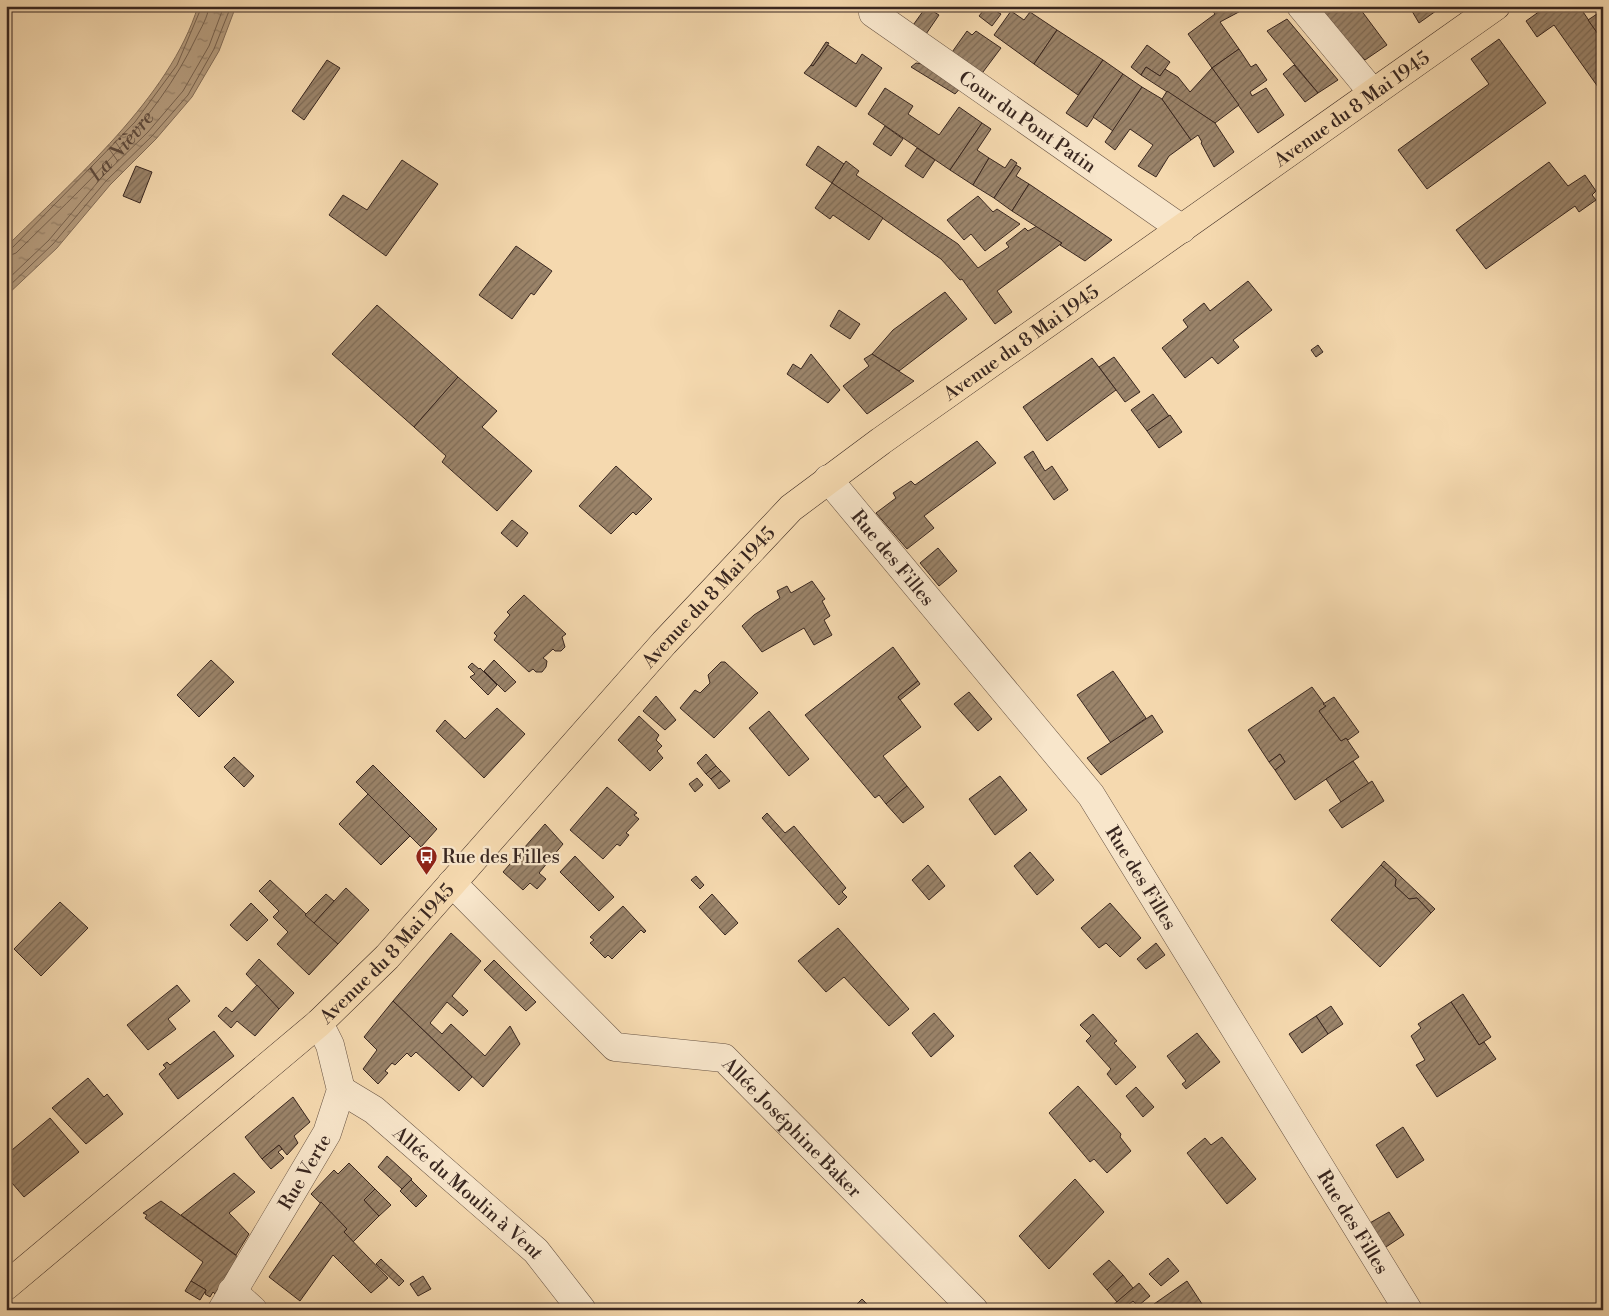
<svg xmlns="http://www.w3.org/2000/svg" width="1609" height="1316" font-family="'Libre Bodoni',serif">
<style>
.water{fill:url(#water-ripples);stroke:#836d58}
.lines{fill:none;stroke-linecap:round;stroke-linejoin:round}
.shore{stroke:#77624f;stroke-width:1}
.building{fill:url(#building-hatch);stroke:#392720}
.minor-casing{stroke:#685444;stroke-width:29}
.major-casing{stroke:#392720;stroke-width:29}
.minor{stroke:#f8e6cb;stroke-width:28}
.major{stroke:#f5d9af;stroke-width:28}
.labels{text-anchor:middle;stroke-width:4.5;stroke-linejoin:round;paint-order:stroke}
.street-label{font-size:19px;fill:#392720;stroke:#f8e6cb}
.poi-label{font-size:19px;fill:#392720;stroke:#f8e6cb;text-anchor:start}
.water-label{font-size:20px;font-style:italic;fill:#5e4a3c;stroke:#f8e6cb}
</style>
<defs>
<pattern id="water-ripples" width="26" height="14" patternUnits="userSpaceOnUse" patternTransform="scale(1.25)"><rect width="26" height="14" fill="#b59c7e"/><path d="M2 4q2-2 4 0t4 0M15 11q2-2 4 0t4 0" fill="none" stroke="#947f67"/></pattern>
<pattern id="building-hatch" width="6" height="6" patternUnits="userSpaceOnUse" patternTransform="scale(1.25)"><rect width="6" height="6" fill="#9b846a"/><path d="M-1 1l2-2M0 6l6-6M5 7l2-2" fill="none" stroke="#7f6c57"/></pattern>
</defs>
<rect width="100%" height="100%" fill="#f5d9af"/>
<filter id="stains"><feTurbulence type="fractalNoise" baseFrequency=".004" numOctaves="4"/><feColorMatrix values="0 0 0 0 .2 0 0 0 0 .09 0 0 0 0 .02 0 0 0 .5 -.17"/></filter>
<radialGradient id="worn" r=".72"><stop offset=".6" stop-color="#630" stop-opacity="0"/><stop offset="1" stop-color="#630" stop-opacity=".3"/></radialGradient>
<path class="water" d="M198,6H236L219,51L192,97L156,139L110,185L57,248L6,296V247C73,180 170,98 198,6Z"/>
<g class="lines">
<g class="shore">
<path d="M6,250L12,248L135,122L177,65L202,6"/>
<path id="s1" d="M6,257L16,253C82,187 156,123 196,38C201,28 208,17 209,6"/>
<path d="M6,281L49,240L102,177L148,132L183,91L209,46L224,6"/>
<path d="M6,289L53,244L106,181L152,136L188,95L214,49L231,6"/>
</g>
</g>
<g class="building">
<path d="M987,6L1001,14L992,26L979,16Z"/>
<path d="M1209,6H1250L1220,22L1239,49L1212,68L1188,34L1215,14Z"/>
<path d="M1315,6H1358L1387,45L1365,60Z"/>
<path d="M1409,6H1443L1419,23Z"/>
<path d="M1547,6H1579L1603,41V94L1554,25L1537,37L1526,21Z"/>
<path d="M926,7L939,15L924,37L911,28Z"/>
<path d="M1603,10V41L1588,20Z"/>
<path d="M1011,11L1024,20L1030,12L1057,30L1034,64L994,35Z"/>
<path d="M1287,19L1338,80L1318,93L1267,31Z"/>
<path d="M1057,30L1103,60L1078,95L1034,64Z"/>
<path d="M967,31L972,35L976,31L1001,48L980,76L950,55Z"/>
<path d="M1499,39L1546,103L1427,189L1398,150L1489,84L1471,59Z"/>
<path d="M826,42L829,43L813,66L811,65Z"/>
<path d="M828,45L856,64L862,54L882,68L856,107L804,73L811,65L813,66Z"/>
<path d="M1147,45L1170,62L1160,76L1146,67L1141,75L1131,67Z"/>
<path d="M1239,49L1251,67L1256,64L1267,80L1250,92L1252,96L1266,88L1284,115L1258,133L1212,68Z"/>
<path d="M327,60L340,68L304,120L292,111Z"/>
<path d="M1103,60L1123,74L1087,127L1066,113Z"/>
<path d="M916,63L936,66L963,85L955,94L911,67Z"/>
<path d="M1294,65L1318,93L1305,102L1283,74Z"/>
<path d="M1146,67L1160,76L1165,69L1178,77L1190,92L1212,68L1239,105L1215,123L1141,75Z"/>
<path d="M1123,74L1142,87L1113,131L1093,117Z"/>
<path d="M1142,87L1162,99L1191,140L1169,156L1156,177L1138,166L1153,145L1130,129L1115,150L1105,142Z"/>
<path d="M885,88L913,106L908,114L939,135L959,107L982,123L950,170L868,114Z"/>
<path d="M1167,91L1215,123L1234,152L1214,167L1201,143L1202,142L1198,135L1191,140L1162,99Z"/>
<path d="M982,123L991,129L977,150L989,158L973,185L950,170Z"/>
<path d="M885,126L903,139L891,156L873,144Z"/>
<path d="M818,146L844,164L832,183L806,165Z"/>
<path d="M917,148L935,160L923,178L905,166Z"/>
<path d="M989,158L1005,168L1011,159L1017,163L994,198L973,185Z"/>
<path d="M402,160L438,184L386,256L329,215L343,195L367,210Z"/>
<path d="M846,161L859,171L856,175L958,244L978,268L1009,247L1006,243L1025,228L1028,231L1037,226L1062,243L997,291L1012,312L995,324L962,279L960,280L941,259L832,183Z"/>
<path d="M1549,162L1568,186L1585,175L1596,191L1592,195L1596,200L1579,212L1575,206L1486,269L1456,230Z"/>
<path d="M1016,165L1021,168L1016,176L1029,184L1012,211L994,198Z"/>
<path d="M136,166L152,172L140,203L123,196Z"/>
<path d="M832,183L883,218L869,240L833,215L830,219L815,208Z"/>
<path d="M1029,184L1112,240L1085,261L1060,245L1062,243L1012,211Z"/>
<path d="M978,196L993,212L997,209L1020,224L985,251L971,234L964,240L947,220Z"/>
<path d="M516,246L552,271L534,295L531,293L512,319L479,295Z"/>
<path d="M1248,281L1272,310L1233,340L1239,347L1218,364L1212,357L1185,378L1162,348L1188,327L1183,320L1204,303L1210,311Z"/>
<path d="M945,292L967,319L899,371L872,354L893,330Z"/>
<path d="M377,305L458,377L414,427L332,354Z"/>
<path d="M839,310L860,324L850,339L830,326Z"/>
<path d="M1318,345L1323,352L1316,357L1311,350Z"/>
<path d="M811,354L840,390L828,403L787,374L793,364L801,369Z"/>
<path d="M872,354L914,381L867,414L843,386L869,366L864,359Z"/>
<path d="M1114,357L1140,392L1125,402L1099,367Z"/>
<path d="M1092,358L1116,390L1047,441L1023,407Z"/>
<path d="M458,377L497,411L482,427L532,471L497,511L442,462L446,456L414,427Z"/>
<path d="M1153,394L1169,416L1147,431L1131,410Z"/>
<path d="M1170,415L1182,432L1159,448L1147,431Z"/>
<path d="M977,441L996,463L924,516L934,528L907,549L876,513L896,498L893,493L911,481L915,485Z"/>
<path d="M1033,451L1045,471L1052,466L1068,490L1054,500L1024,457Z"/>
<path d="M616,466L652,499L636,515L633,512L611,534L579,506Z"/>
<path d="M512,520L528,533L517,547L501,533Z"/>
<path d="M938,548L957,571L939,586L920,563Z"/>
<path d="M812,581L825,599L822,601L830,616L824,620L832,635L814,645L804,628L762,652L742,626L754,615L780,598L777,591L787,586L791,593Z"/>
<path d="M524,595L566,634L562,637L565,647L561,651H555L553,649L543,658L547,661L546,667L542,672H536L533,669L529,672L494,640L497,636L494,633L510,615L507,612Z"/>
<path d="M893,647L918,681L898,697L921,727L883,756L907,786L886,804L879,795L875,798L805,715Z"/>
<path d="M211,660L234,682L199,717L177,695Z"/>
<path d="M494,660L516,682L505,692L484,671Z"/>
<path d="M721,662H725L758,693L714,738L680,708L695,690L700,693L710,683L708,675Z"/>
<path d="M472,663L479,669L480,668L497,685L488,695L470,677L475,674L468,667Z"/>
<path d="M1113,671L1146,718L1111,743L1077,695Z"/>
<path d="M918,681L920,684L900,700L898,697Z"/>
<path d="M1312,687L1326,706L1319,711L1341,741L1346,738L1359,757L1295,800L1275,770L1285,762L1280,754L1269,762L1248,730Z"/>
<path d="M969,692L992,719L978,731L954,704Z"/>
<path d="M656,696L676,720L665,730L643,711Z"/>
<path d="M1334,697L1359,732L1348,740L1346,738L1341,741L1319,711L1326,706L1323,704Z"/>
<path d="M497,708L525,734L484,778L436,731L445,720L465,739Z"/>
<path d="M769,711L809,759L789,776L749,728Z"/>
<path d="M1152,715L1163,732L1101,775L1087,758Z"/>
<path d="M639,716L659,735L656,740L662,746L657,751L663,758L650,771L618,740Z"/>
<path d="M706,754L716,766L706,774L697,763Z"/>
<path d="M1280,754L1285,762L1275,770L1269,762Z"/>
<path d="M234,757L254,776L244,787L224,767Z"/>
<path d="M1353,761L1369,784L1341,802L1326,779Z"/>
<path d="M373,765L437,829L421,847L356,782Z"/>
<path d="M716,766L721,771L711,779L706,774Z"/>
<path d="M721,771L730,781L719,789L711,779Z"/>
<path d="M1000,776L1027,810L995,835L969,799Z"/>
<path d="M697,778L703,785L695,792L689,784Z"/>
<path d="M1372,781L1384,801L1342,828L1329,810Z"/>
<path d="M907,786L924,807L903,823L886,804Z"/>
<path d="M607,787L637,813L634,815L639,819L626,833L629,835L620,846L617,844L603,859L570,830Z"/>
<path d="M368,794L410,836L381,865L339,824Z"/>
<path d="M767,813L785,833L794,826L846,888L842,892L847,897L839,905L762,818Z"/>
<path d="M545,824L563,844L539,873L546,879L537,889L530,883L523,890L503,872Z"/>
<path d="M1030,852L1054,880L1037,895L1014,866Z"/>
<path d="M575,856L614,897L599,911L560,872Z"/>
<path d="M1384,861L1435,909L1431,913L1417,898L1409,899L1395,886L1396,879L1381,865Z"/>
<path d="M928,865L945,886L929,900L912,880Z"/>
<path d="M1381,865L1396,879L1395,886L1409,899L1417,898L1431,913L1380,967L1331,920Z"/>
<path d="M696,876L704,885L700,889L691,880Z"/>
<path d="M270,880L338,944L309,975L277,944L288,932L273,917L279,911L259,891Z"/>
<path d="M346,888L369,910L338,944L314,923Z"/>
<path d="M326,894L334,901L314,923L305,915Z"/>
<path d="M712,894L738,923L725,935L699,907Z"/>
<path d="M60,902L88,928L41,976L14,949Z"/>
<path d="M251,903L268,920L247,941L230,925Z"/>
<path d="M1110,903L1141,938L1120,957L1106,943L1099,948L1081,928Z"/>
<path d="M623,906L646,931L644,933L641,930L612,959L608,955L605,958L590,943L594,940L590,937Z"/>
<path d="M838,928L909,1009L889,1026L844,977L826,992L798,961Z"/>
<path d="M451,933L481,961L452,996L468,1011L463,1016L447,1002L430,1023L442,1034L451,1024L485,1056L510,1026L520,1044L483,1087L393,1001Z"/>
<path d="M1156,943L1165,955L1146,969L1137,959Z"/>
<path d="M259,959L294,993L279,1009L246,974Z"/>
<path d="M494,960L536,1002L526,1011L484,970Z"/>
<path d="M177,985L190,1001L168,1019L176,1029L148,1050L127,1025Z"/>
<path d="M257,985L279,1009L255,1036L237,1021L231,1028L218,1016L226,1007L232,1012Z"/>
<path d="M1463,994L1491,1037L1479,1045L1451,1002Z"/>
<path d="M393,1001L472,1077L459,1091L416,1052L411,1057L407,1053L395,1065L392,1063L385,1071L388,1073L378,1084L363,1069L377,1050L364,1037Z"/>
<path d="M1451,1002L1479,1045L1484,1042L1496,1059L1437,1097L1416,1065L1425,1060L1411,1036L1421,1028L1418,1024Z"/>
<path d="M1331,1006L1343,1024L1328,1034L1316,1016Z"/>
<path d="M934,1013L954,1036L931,1057L912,1033Z"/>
<path d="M1093,1014L1117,1041L1114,1043L1136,1067L1116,1085L1107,1074L1111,1069L1086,1041L1091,1036L1080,1025Z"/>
<path d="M1316,1016L1328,1034L1302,1053L1289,1034Z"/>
<path d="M214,1031L234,1056L178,1099L159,1074L166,1068L163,1065L167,1062L170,1065Z"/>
<path d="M1197,1033L1220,1062L1186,1089L1182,1084L1186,1081L1167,1056Z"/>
<path d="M88,1078L104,1097L107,1094L123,1114L86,1144L52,1108Z"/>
<path d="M1078,1086L1121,1134L1120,1137L1131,1151L1107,1173L1094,1159L1090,1162L1049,1113Z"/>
<path d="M1136,1087L1154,1107L1143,1117L1126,1096Z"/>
<path d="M293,1097L310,1122L294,1136L298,1143L287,1155L279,1145L262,1159L245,1137Z"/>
<path d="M50,1118L79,1152L24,1197L6,1176V1155Z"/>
<path d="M1403,1127L1424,1160L1397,1178L1376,1145Z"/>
<path d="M1222,1137L1256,1179L1227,1204L1187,1153L1205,1138L1211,1145Z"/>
<path d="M279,1145L282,1149L278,1152L284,1158L271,1169L262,1159Z"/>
<path d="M387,1156L412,1179L402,1189L378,1167Z"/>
<path d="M349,1163L375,1189L364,1200L379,1216L353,1242L344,1232L347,1229L311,1194L334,1170L338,1174Z"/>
<path d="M234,1173L255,1192L229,1213L249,1234L236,1255L181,1215Z"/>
<path d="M1075,1179L1104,1212L1049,1269L1019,1236Z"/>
<path d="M411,1180L427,1196L416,1207L400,1191Z"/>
<path d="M375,1189L391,1205L379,1216L364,1200Z"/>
<path d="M161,1201L238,1257L215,1294L213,1292L210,1297L205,1294L206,1290L191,1281L203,1262L145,1218L147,1215L143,1213Z"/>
<path d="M321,1202L347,1229L344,1232L388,1278L371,1293L333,1255L300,1301L269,1277Z"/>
<path d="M1389,1212L1404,1235L1383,1249L1368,1224Z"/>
<path d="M1168,1258L1179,1271L1161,1286L1149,1274Z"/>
<path d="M381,1259L404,1281L399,1286L376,1264Z"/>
<path d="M1109,1260L1123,1275L1107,1290L1093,1274Z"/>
<path d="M1123,1275L1133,1288L1117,1302L1107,1290Z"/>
<path d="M423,1276L431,1289L418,1296L410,1284Z"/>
<path d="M191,1281L206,1290L200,1300L185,1291Z"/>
<path d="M1187,1281L1206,1310H1158L1154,1304Z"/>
<path d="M1139,1283L1150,1296L1138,1306L1133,1301L1123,1309L1121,1306L1115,1310L1112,1306Z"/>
<path d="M862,1299L873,1310H851Z"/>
</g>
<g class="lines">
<defs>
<g id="minor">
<path d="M1301,6L1373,93"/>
<path id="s2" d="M873,13L1182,229"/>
<path id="s3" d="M828,479L1091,795L1408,1310"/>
<path id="s4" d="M452,883L615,1047L724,1058L974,1310"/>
<path id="s5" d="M341,1090L374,1110L536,1251L582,1310"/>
<path d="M232,1291L253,1310"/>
<path id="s6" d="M222,1310L327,1133L341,1090L330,1045L319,1023"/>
</g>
<g id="major">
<path id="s7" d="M6,1286L319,1023L387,957L664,643L791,508L881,441L1496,6"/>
</g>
</defs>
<use href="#minor" class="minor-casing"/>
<use href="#major" class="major-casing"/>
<use href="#minor" class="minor"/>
<use href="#major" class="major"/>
</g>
<defs>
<symbol id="bus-pin" viewBox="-11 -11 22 30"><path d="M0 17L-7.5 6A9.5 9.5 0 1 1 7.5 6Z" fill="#8f2418" stroke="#f8e6cb"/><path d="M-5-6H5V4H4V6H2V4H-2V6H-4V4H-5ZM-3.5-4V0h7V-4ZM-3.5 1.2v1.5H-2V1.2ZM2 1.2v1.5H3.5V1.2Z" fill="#fff"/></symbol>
</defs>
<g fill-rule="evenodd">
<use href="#bus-pin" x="414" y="844" width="25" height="34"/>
</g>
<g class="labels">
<g class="street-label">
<text dy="7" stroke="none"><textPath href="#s7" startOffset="1796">Avenue du 8 Mai 1945</textPath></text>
<text dy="7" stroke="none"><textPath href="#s2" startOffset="189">Cour du Pont Patin</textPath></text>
<text dy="7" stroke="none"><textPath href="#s7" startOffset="1391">Avenue du 8 Mai 1945</textPath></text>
<text dy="7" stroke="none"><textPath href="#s3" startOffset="102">Rue des Filles</textPath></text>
<text dy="7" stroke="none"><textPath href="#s7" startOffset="986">Avenue du 8 Mai 1945</textPath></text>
<text dy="7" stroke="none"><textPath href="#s3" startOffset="508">Rue des Filles</textPath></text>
<text dy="7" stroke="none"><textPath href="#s7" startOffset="506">Avenue du 8 Mai 1945</textPath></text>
<text dy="7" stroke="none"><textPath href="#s4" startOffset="438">Allée Joséphine Baker</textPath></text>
<text dy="7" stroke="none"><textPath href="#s6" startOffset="161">Rue Verte</textPath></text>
<text dy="7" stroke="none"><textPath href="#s5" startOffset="164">Allée du Moulin à Vent</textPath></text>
<text dy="7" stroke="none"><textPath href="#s3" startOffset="912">Rue des Filles</textPath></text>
</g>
<g class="poi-label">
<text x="442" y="863">Rue des Filles</text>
</g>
<g class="water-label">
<text dy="7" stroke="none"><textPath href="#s1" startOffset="161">La Nièvre</textPath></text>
</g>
</g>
<rect width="1609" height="1316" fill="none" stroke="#f5d9af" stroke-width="25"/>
<rect x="8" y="8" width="1594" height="1301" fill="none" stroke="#392720" stroke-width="2.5"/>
<rect x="12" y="12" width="1584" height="1291" fill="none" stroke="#392720"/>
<rect width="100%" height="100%" filter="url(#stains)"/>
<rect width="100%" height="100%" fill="url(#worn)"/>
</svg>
